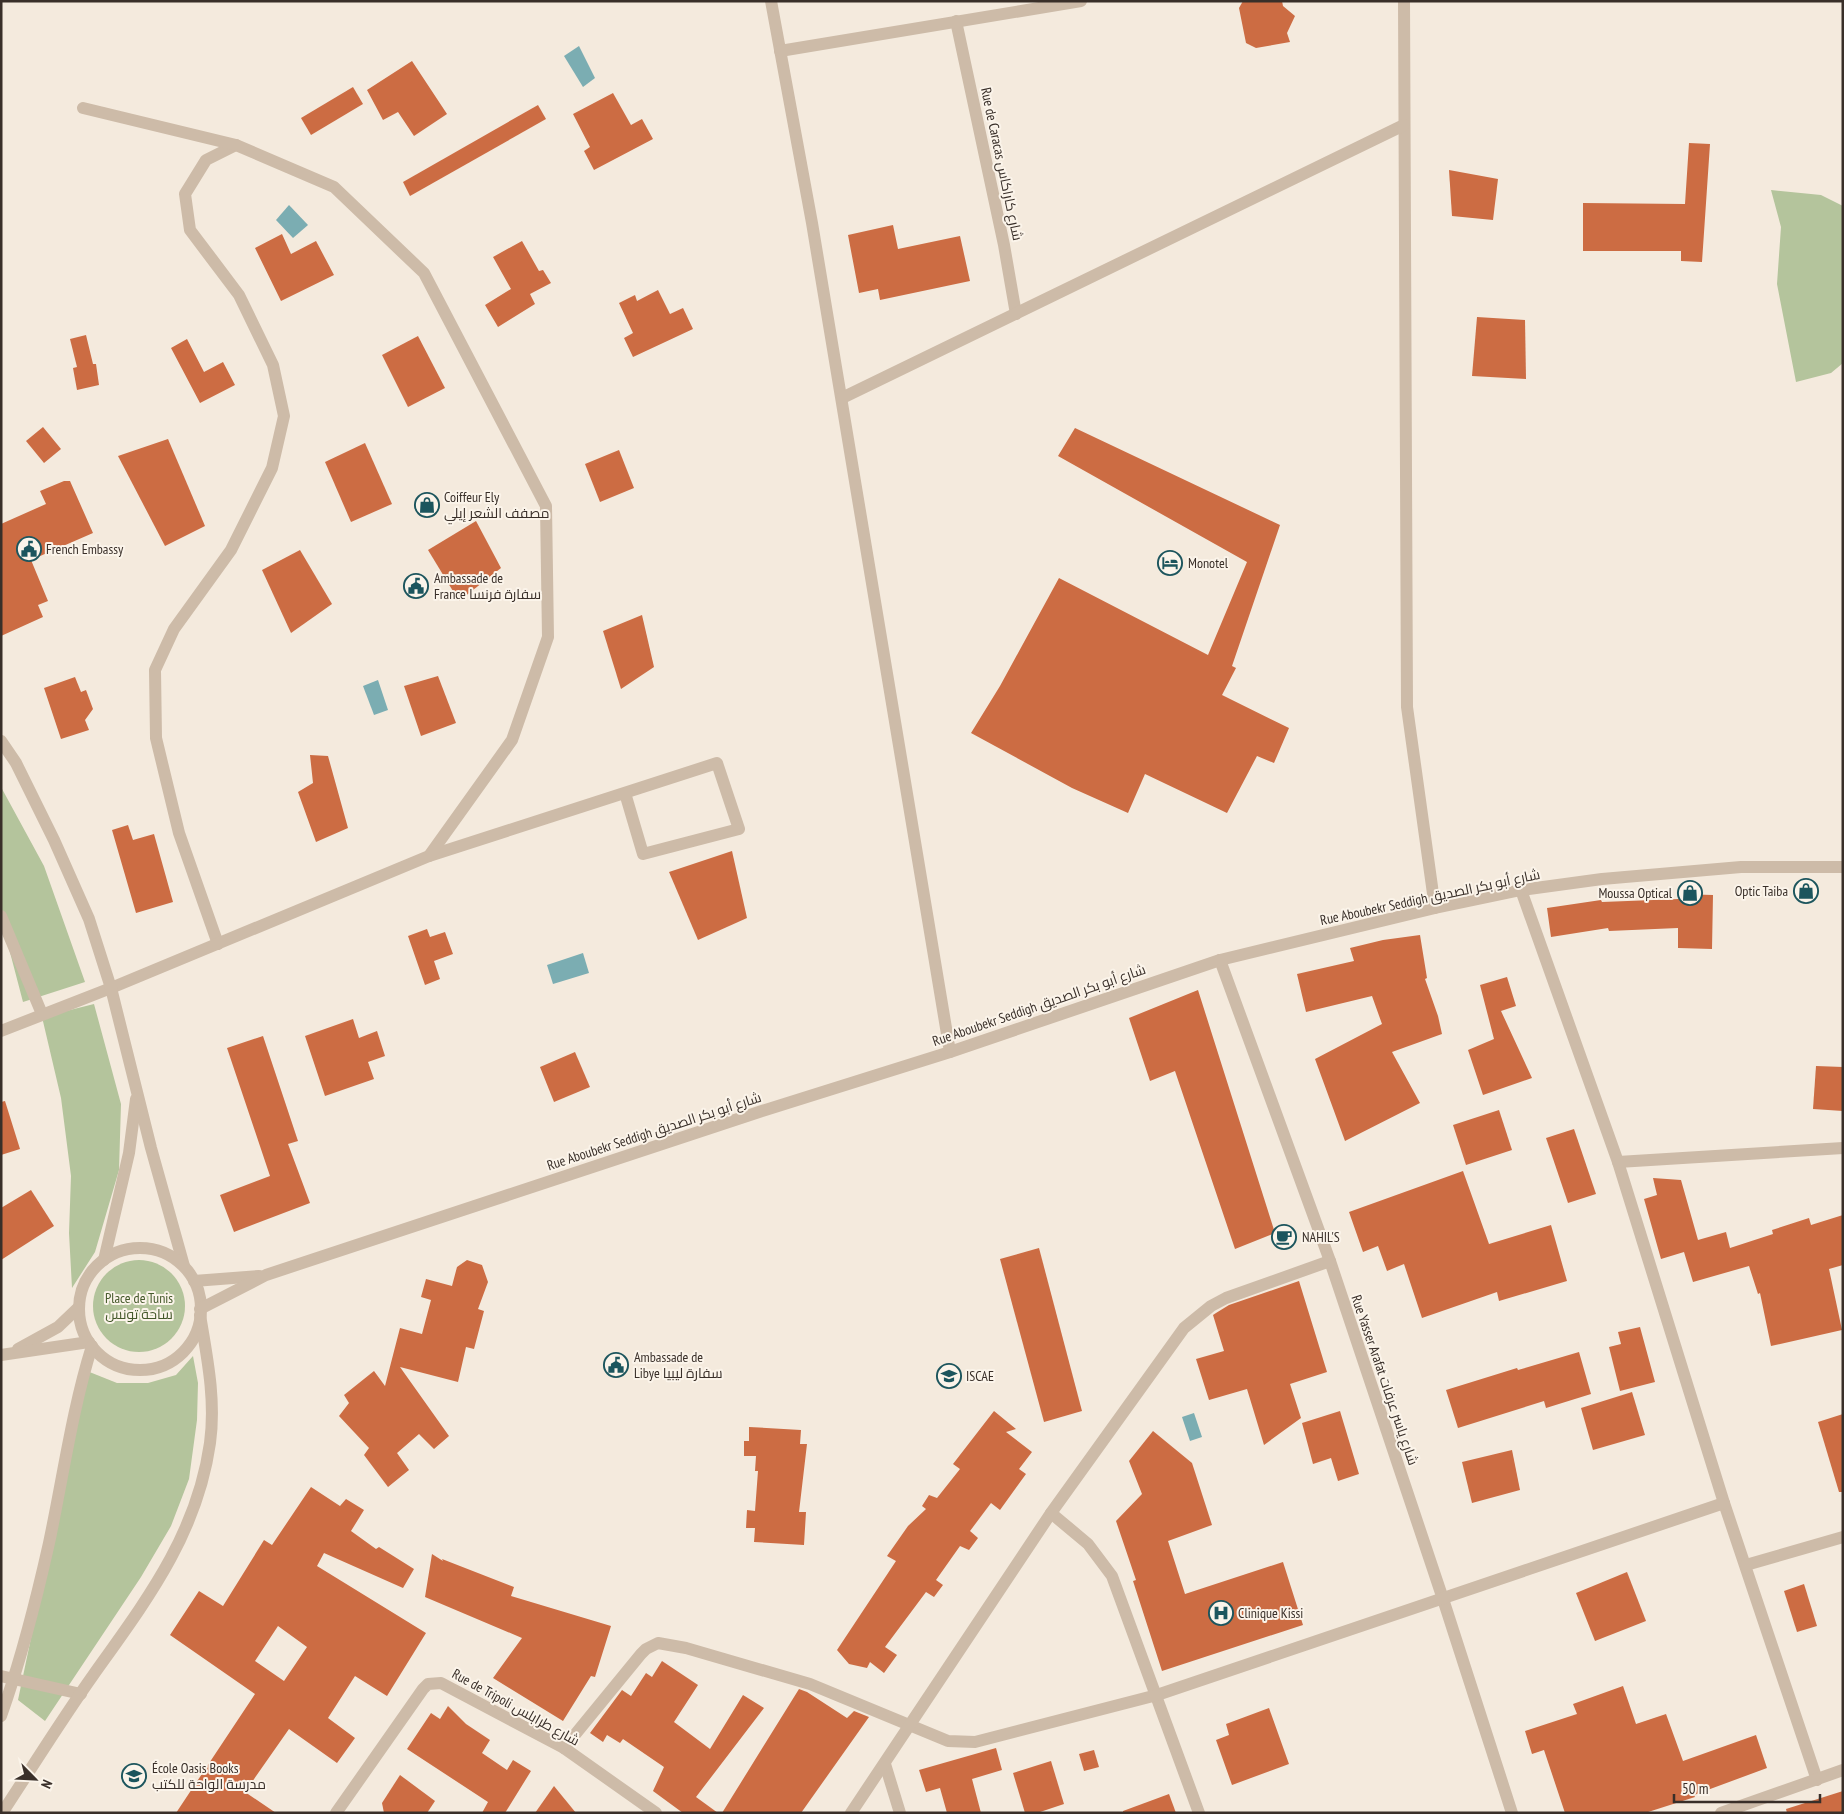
<svg xmlns="http://www.w3.org/2000/svg" width="1844" height="1814" font-family="'PT Sans Narrow',Cairo,sans-serif">
<style>
.green{fill:#b4c49c}
.water{fill:#7badb2}
.building{fill:#cc6c43;fill-rule:evenodd}
.lines{fill:none;stroke-linecap:round;stroke-linejoin:round}
.minor{stroke:#cdbba8;stroke-width:12}
.tertiary{stroke:#cdbba8;stroke-width:12}
.labels{text-anchor:middle;stroke-width:4;stroke-linejoin:round;paint-order:stroke}
.street-label{font-size:14px;fill:#392f29;stroke:#fbf4ea}
.poi-label{font-size:14px;fill:#392f29;stroke:#fbf4ea;text-anchor:start}
.park-label{font-size:14px;fill:#45592b;stroke:#fbf4ea}
</style>
<rect width="100%" height="100%" fill="#f4eadd"/>
<g class="green">
<path d="M1771,190L1821,195L1843,206V363L1831,373L1796,382L1777,284L1781,227Z"/>
<path d="M1,787L44,866L85,982L23,1002L6,937L1,927Z"/>
<path d="M94,1004L121,1104L119,1170L95,1252L72,1288L69,1233L71,1176L61,1098L42,1017Z"/>
<circle cx="139" cy="1306" r="46"/>
<path d="M193,1356L198,1383L197,1420L189,1479L171,1526L141,1577L45,1721L18,1700L87,1371L117,1383H148L176,1375Z"/>
</g>
<g class="water">
<path d="M579,46L595,78L583,87L564,56Z"/>
<path d="M289,205L308,225L293,238L276,220Z"/>
<path d="M378,680L388,710L374,715L363,686Z"/>
<path d="M583,953L589,973L553,984L547,965Z"/>
<path d="M1194,1413L1202,1437L1190,1441L1182,1417Z"/>
</g>
<g class="building">
<path d="M1243,1H1282L1283,6L1295,16L1287,33L1290,42L1256,48L1246,43L1239,8Z"/>
<path d="M412,61L447,114L414,136L398,112L383,120L367,90Z"/>
<path d="M353,87L363,104L311,135L301,118Z"/>
<path d="M613,93L631,125L642,119L653,139L594,170L584,151L590,147L573,114Z"/>
<path d="M538,105L546,119L410,196L403,182Z"/>
<path d="M1689,143L1710,144L1702,262L1681,261V251H1583V203L1685,204Z"/>
<path d="M1449,170L1498,179L1493,220L1452,216Z"/>
<path d="M893,225L898,249L960,236L970,281L880,300L878,289L859,293L848,235Z"/>
<path d="M282,234L291,254L316,241L334,275L281,301L255,248Z"/>
<path d="M522,241L539,271L543,270L551,283L530,294L535,304L498,327L485,305L511,289L493,257Z"/>
<path d="M658,290L670,314L683,308L693,329L633,357L624,338L633,333L619,303L635,295L637,301Z"/>
<path d="M1477,317L1525,320L1526,379L1472,376Z"/>
<path d="M86,335L93,364H96L99,385L77,390L73,368L77,367L70,339Z"/>
<path d="M418,336L445,388L408,407L382,355Z"/>
<path d="M187,339L204,372L223,362L235,385L200,403L171,348Z"/>
<path d="M43,427L61,449L44,463L26,441Z"/>
<path d="M1075,428L1280,525L1232,666L1236,668L1222,695L1289,728L1274,763L1257,756L1227,813L1145,774L1128,813L1072,788L971,733L1000,686L1059,578L1208,655L1247,562L1058,456Z"/>
<path d="M168,439L205,526L165,546L118,456Z"/>
<path d="M365,443L392,504L351,522L325,462Z"/>
<path d="M619,450L634,488L600,502L585,464Z"/>
<path d="M64,481H70L93,533L31,560L48,601L38,605L43,617L1,636V524L46,504L40,491Z"/>
<path d="M476,521L501,568L459,601L428,550Z"/>
<path d="M300,550L332,604L291,633L262,570Z"/>
<path d="M642,615L654,667L621,689L603,631Z"/>
<path d="M438,676L456,723L421,736L404,686Z"/>
<path d="M75,677L81,692L86,690L93,709L85,720L89,730L61,739L44,688Z"/>
<path d="M310,755L328,756L348,828L316,842L298,792L313,783Z"/>
<path d="M128,825L133,840L154,834L173,902L136,913L112,830Z"/>
<path d="M732,851L747,918L698,940L669,872Z"/>
<path d="M1679,894L1713,895L1712,949L1678,948V928L1609,931L1608,928L1551,937L1547,908L1601,900L1602,902L1679,899Z"/>
<path d="M427,929L430,937L445,932L453,954L434,961L440,979L425,985L408,936Z"/>
<path d="M1420,935L1427,978L1425,979L1438,1016L1442,1034L1392,1052L1420,1103L1345,1141L1315,1059L1382,1024L1372,996L1306,1012L1297,974L1354,961L1350,948L1383,940Z"/>
<path d="M1507,977L1516,1006L1501,1011L1532,1078L1483,1095L1468,1050L1494,1039L1480,985Z"/>
<path d="M1198,990L1275,1233L1235,1249L1175,1071L1150,1081L1129,1018Z"/>
<path d="M353,1019L359,1038L377,1031L385,1056L368,1062L374,1079L325,1096L305,1036Z"/>
<path d="M263,1036L298,1141L288,1144L310,1203L234,1232L220,1195L270,1176L227,1048Z"/>
<path d="M575,1052L590,1087L554,1102L540,1067Z"/>
<path d="M1816,1066L1843,1067V1111L1813,1109Z"/>
<path d="M5,1101L20,1149L1,1155V1102Z"/>
<path d="M1499,1110L1512,1150L1466,1165L1453,1125Z"/>
<path d="M1574,1129L1596,1194L1568,1203L1546,1138Z"/>
<path d="M1463,1171L1489,1244L1551,1225L1567,1281L1499,1301L1497,1292L1422,1318L1404,1264L1387,1271L1378,1246L1363,1252L1349,1212Z"/>
<path d="M1653,1178L1681,1180L1698,1240L1726,1232L1730,1248L1773,1234L1772,1230L1809,1218L1811,1225L1843,1215V1265L1829,1269L1842,1330L1771,1346L1760,1293L1758,1294L1749,1266L1693,1282L1684,1252L1661,1259L1644,1199L1657,1195Z"/>
<path d="M31,1190L54,1226L1,1260V1208Z"/>
<path d="M1039,1248L1082,1411L1044,1422L1000,1259Z"/>
<path d="M467,1260L482,1265L488,1282L478,1309L484,1311L474,1349L466,1347L458,1382L400,1367L449,1436L434,1449L419,1434L397,1453L409,1470L388,1487L364,1455L369,1448L339,1416L349,1403L344,1395L374,1371L385,1386L400,1328L422,1334L431,1300L421,1297L426,1279L452,1286L457,1267Z"/>
<path d="M1299,1281L1327,1372L1290,1384L1301,1418L1264,1445L1247,1389L1209,1400L1196,1359L1224,1351L1213,1315L1216,1313L1229,1305Z"/>
<path d="M1640,1327L1655,1382L1620,1391L1609,1347L1621,1344L1618,1332Z"/>
<path d="M1579,1352L1591,1394L1546,1408L1544,1401L1458,1428L1446,1390L1517,1368L1518,1370Z"/>
<path d="M1632,1392L1645,1435L1593,1450L1581,1408Z"/>
<path d="M994,1411L1016,1429L1006,1432L1032,1452L1019,1469L1026,1474L1000,1510L991,1503L970,1531L978,1538L969,1550L960,1546L936,1580L943,1585L934,1597L926,1592L885,1647L897,1655L884,1673L870,1662L867,1668L849,1664L837,1650L896,1561L887,1556L908,1526L926,1509L922,1506L929,1495L937,1498L960,1469L953,1464Z"/>
<path d="M1340,1411L1359,1474L1338,1481L1331,1458L1313,1464L1302,1423Z"/>
<path d="M1843,1414V1492H1839L1818,1422Z"/>
<path d="M749,1427L801,1430L800,1444H807L799,1512H806L804,1545L754,1542L755,1528H746L747,1510L755,1511L758,1471H755L756,1456H744V1441H749Z"/>
<path d="M1153,1431L1192,1463L1212,1525L1168,1541L1185,1594L1283,1562L1303,1625L1162,1671L1133,1581L1136,1580L1116,1521L1142,1494L1129,1461Z"/>
<path d="M1512,1450L1520,1490L1472,1503L1462,1462Z"/>
<path d="M311,1487L340,1506L346,1499L364,1510L351,1531L376,1549L379,1547L414,1569L403,1588L324,1553L317,1566L426,1633L387,1696L355,1676L328,1718L355,1738L337,1763L289,1729L245,1792L276,1813H176L255,1694L170,1635L199,1591L223,1606L264,1540L272,1545ZM278,1626L307,1647L284,1681L255,1661Z"/>
<path d="M432,1554L443,1561L442,1559L514,1587L511,1596L611,1626L595,1677L591,1676L563,1721L493,1678L522,1638L425,1597Z"/>
<path d="M1627,1572L1646,1621L1595,1641L1576,1593Z"/>
<path d="M1804,1584L1817,1626L1797,1632L1784,1591Z"/>
<path d="M662,1661L698,1685L674,1722L710,1749L743,1695L764,1708L696,1797L718,1813H683L653,1791L664,1767L623,1739L620,1743L607,1735L603,1742L590,1733L622,1690L631,1696L646,1673L652,1677Z"/>
<path d="M1623,1686L1636,1724L1666,1714L1683,1761L1756,1735L1767,1768L1694,1795L1695,1797L1645,1813H1565L1544,1750L1532,1754L1525,1731L1577,1714L1573,1704Z"/>
<path d="M799,1689L807,1692L847,1718L854,1711L869,1717L801,1813H722Z"/>
<path d="M448,1706L466,1724L490,1740L482,1753L507,1770L513,1760L531,1771L505,1813H482L488,1802L407,1749L431,1713L440,1719Z"/>
<path d="M1269,1708L1289,1764L1232,1785L1216,1740L1229,1735L1226,1724Z"/>
<path d="M996,1748L1002,1770L972,1779L981,1813H947L940,1788L926,1792L919,1770Z"/>
<path d="M1094,1750L1099,1767L1084,1771L1079,1754Z"/>
<path d="M1051,1761L1064,1804L1037,1813H1025L1013,1773Z"/>
<path d="M400,1775L435,1801L427,1813H384L382,1803Z"/>
<path d="M554,1786L576,1813H535Z"/>
<path d="M1843,1791V1813H1787L1786,1809Z"/>
<path d="M1169,1794L1176,1813H1123V1811Z"/>
</g>
<g class="lines">
<g class="minor">
<path d="M771,1L812,223L950,1052"/>
<path d="M1404,1L1407,707L1435,908"/>
<path d="M956,21L1004,245L1016,314"/>
<path d="M780,51L1081,1"/>
<path d="M842,398L1404,125"/>
<path d="M429,856L717,763L739,829L643,854L625,793"/>
<path d="M1521,890L1618,1162L1724,1503L1817,1780"/>
<path d="M1,916L42,1014"/>
<path d="M218,944L179,833L156,738L155,670L174,629L231,550L272,468L284,416L273,365L239,295L190,230L185,194L206,160L236,145"/>
<path d="M1220,960L1330,1261L1443,1599L1512,1813"/>
<path d="M1,1031L111,988L429,856L512,740L548,637L546,506L424,273L334,187L236,145L83,108"/>
<path d="M1618,1162L1843,1148"/>
<path d="M1051,1513L1088,1544L1112,1576L1199,1813"/>
<path d="M1746,1565L1843,1537"/>
<path d="M1,1676L81,1694"/>
<path d="M564,1748L641,1654L646,1649L658,1643L686,1648L810,1684L948,1741L975,1742L1157,1695L1724,1503"/>
<path d="M885,1764L900,1813"/>
<path d="M336,1813L423,1689L428,1684L441,1683L564,1748L656,1813"/>
<path d="M851,1813L1051,1513L1184,1328L1211,1306L1226,1298L1330,1261"/>
<path d="M1721,1813L1843,1770"/>
</g>
<g class="tertiary">
<path d="M1,741L16,763L54,840L89,919L111,988L151,1148L184,1266"/>
<circle cx="140" cy="1309" r="61"/>
<path d="M104,1260L129,1153L136,1099"/>
<path d="M194,1281L259,1276"/>
<path d="M200,1309L266,1275L762,1111L950,1052L1220,960L1435,908L1521,890L1602,879L1741,867H1843"/>
<path d="M18,1349L58,1327L79,1307"/>
<path d="M1,1355L89,1342"/>
<path d="M1,1716C21,1660 36,1601 49,1543C63,1477 72,1410 92,1346"/>
<path d="M2,1813C33,1766 62,1719 94,1674C146,1601 197,1535 210,1443C216,1400 207,1357 200,1315"/>
</g>
</g>
<defs>
<symbol id="shop-ring" viewBox="-11 -11 22 22"><circle r="9.5" fill="#fbf4ea" stroke="#1c555d" stroke-width="1.5"/><path d="M-5-2.5h2.3a2.7 3.5 0 0 1 5.4 0H5L5.5 6h-11ZM-1.5-2.5h3a1.5 2.3 0 0 0-3 0Z" fill="#1c555d"/></symbol>
<symbol id="civic-ring" viewBox="-11 -11 22 22"><circle r="9.5" fill="#fbf4ea" stroke="#1c555d" stroke-width="1.5"/><path d="M-.6-6.5H3V-4.5H.6V-3L4-1V1h2V6H-6V1h2V-1L-.6-3ZM-1.2 2.5V6h2.4V2.5Z" fill="#1c555d"/></symbol>
<symbol id="hotel-ring" viewBox="-11 -11 22 22"><circle r="9.5" fill="#fbf4ea" stroke="#1c555d" stroke-width="1.5"/><path d="M-6-4.5h1.5V1H6V5H4.5V3h-9V5H-6ZM-4 0a1.8 1.8 0 1 1 3.6 0ZM.5 0V-2.5h3Q6-2.5 6 0Z" fill="#1c555d"/></symbol>
<symbol id="cafe-ring" viewBox="-11 -11 22 22"><circle r="9.5" fill="#fbf4ea" stroke="#1c555d" stroke-width="1.5"/><path d="M-5.5-4.5H6V0H3Q3 3.5 0 3.5H-2.5Q-5.5 3.5-5.5 0ZM3-3.2v2h1.7v-2ZM-6 4.5H4V6H-6Z" fill="#1c555d"/></symbol>
<symbol id="university-ring" viewBox="-11 -11 22 22"><circle r="9.5" fill="#fbf4ea" stroke="#1c555d" stroke-width="1.5"/><path d="M0-5L7-2L0 1L-7-2ZM-4 1L0 2.5L4 1V4Q0 6-4 4Z" fill="#1c555d"/></symbol>
<symbol id="hospital-ring" viewBox="-11 -11 22 22"><circle r="9.5" fill="#fbf4ea" stroke="#1c555d" stroke-width="1.5"/><path d="M-5-5h3v3.5h4V-5h3V5h-3V1.5h-4V5h-3Z" fill="#1c555d"/></symbol>
<symbol id="school-ring" viewBox="-11 -11 22 22"><circle r="9.5" fill="#fbf4ea" stroke="#1c555d" stroke-width="1.5"/><path d="M0-5L7-2L0 1L-7-2ZM-4 1L0 2.5L4 1V4Q0 6-4 4Z" fill="#1c555d"/></symbol>
</defs>
<g fill-rule="evenodd">
<use href="#shop-ring" x="413" y="491" width="28" height="28"/>
<use href="#civic-ring" x="15" y="535" width="28" height="28"/>
<use href="#hotel-ring" x="1156" y="549" width="28" height="28"/>
<use href="#civic-ring" x="402" y="572" width="28" height="28"/>
<use href="#shop-ring" x="1792" y="877" width="28" height="28"/>
<use href="#shop-ring" x="1676" y="879" width="28" height="28"/>
<use href="#cafe-ring" x="1270" y="1223" width="28" height="28"/>
<use href="#civic-ring" x="602" y="1351" width="28" height="28"/>
<use href="#university-ring" x="935" y="1362" width="28" height="28"/>
<use href="#hospital-ring" x="1207" y="1599" width="28" height="28"/>
<use href="#school-ring" x="120" y="1762" width="28" height="28"/>
</g>
<g class="labels">
<g class="street-label">
<text transform="translate(1002 164) rotate(78)" y="5">Rue de Caracas شارع كاراكاس</text>
<text transform="translate(1430 897) rotate(-12)" y="5">Rue Aboubekr Seddigh شارع أبو بكر الصديق</text>
<text transform="translate(1039 1005) rotate(-19)" y="5">Rue Aboubekr Seddigh شارع أبو بكر الصديق</text>
<text transform="translate(654 1131) rotate(-18)" y="5">Rue Aboubekr Seddigh شارع أبو بكر الصديق</text>
<text transform="translate(1385 1380) rotate(71)" y="5">Rue Yasser Arafat شارع ياسر عرفات</text>
<text transform="translate(516 1707) rotate(29)" y="5">Rue de Tripoli شارع طرابلس</text>
</g>
<g class="poi-label">
<text x="444" y="502">Coiffeur Ely<tspan x="444" dy="16">مصفف الشعر إيلي</tspan></text>
<text x="46" y="554">French Embassy</text>
<text x="1188" y="568">Monotel</text>
<text x="434" y="583">Ambassade de<tspan x="434" dy="16">France سفارة فرنسا</tspan></text>
<text x="1788" y="896" text-anchor="end">Optic Taiba</text>
<text x="1672" y="898" text-anchor="end">Moussa Optical</text>
<text x="1302" y="1242">NAHIL'S</text>
<text x="634" y="1362">Ambassade de<tspan x="634" dy="16">Libye سفارة ليبيا</tspan></text>
<text x="966" y="1381">ISCAE</text>
<text x="1238" y="1618">Clinique Kissi</text>
<text x="152" y="1773">École Oasis Books<tspan x="152" dy="16">مدرسة الواحة للكتب</tspan></text>
</g>
<g class="park-label">
<text x="139" y="1303">Place de Tunis<tspan x="139" dy="16">ساحة تونس</tspan></text>
</g>
</g>
<rect width="1844" height="1814" fill="none" stroke="#392f29" stroke-width="5"/>
<g transform="translate(35 1779) rotate(114)" stroke="#fbf4ea" stroke-width="4" paint-order="stroke">
<path d="M0-4L9 19L0 12L-9 19Z" fill="#392f29"/>
<text y="-8" font-size="14" font-weight="bold" text-anchor="middle" fill="#392f29">N</text>
</g>
<path d="M1674 1794v8h146v-8" fill="none" stroke="#392f29" stroke-width="2.5"/>
<text x="1682" y="1794" font-size="15" fill="#392f29" stroke="#fbf4ea" stroke-width="4" paint-order="stroke">50 m</text>
</svg>
